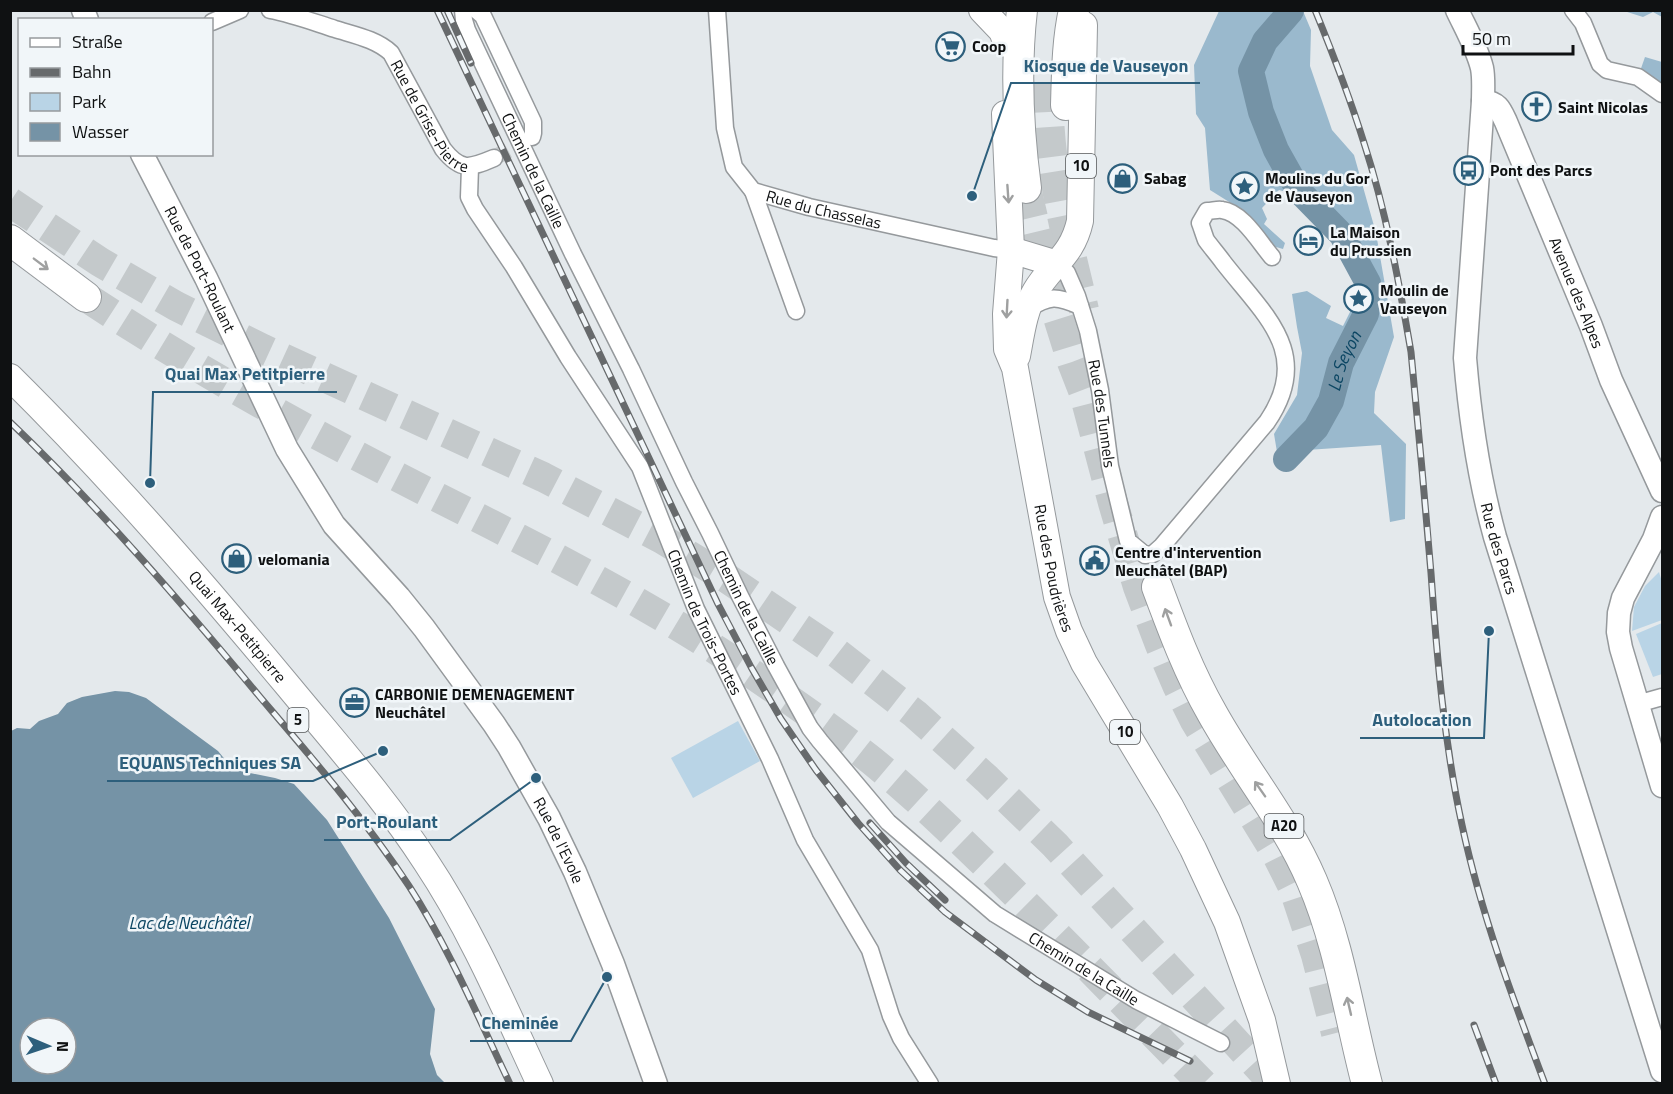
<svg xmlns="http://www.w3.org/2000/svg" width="1673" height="1094" font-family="'Titillium Web',sans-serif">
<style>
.green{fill:#b9d4e6}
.forest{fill:#9ab9cd}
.water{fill:#7593a6;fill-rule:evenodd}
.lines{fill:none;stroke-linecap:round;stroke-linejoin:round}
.river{stroke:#7593a6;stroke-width:26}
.street-tunnel{stroke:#c4c9cb;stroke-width:16;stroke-dasharray:16 8;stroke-linecap:butt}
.highway-tunnel{stroke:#c4c9cb;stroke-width:30;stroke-dasharray:30 15;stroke-linecap:butt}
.street-casing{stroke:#95999c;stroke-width:19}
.secondary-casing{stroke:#95999c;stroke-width:25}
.primary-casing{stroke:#95999c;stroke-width:28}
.highway-casing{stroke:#95999c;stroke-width:32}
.street{stroke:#fff;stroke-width:16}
.secondary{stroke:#fff;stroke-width:22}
.primary{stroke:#fff;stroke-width:26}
.highway{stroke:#fff;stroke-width:30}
.rail-casing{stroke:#676a6c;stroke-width:7}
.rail{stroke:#f1f6f9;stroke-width:4.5;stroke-dasharray:14;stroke-linecap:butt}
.oneway{stroke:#9fa0a0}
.labels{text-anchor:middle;stroke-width:5;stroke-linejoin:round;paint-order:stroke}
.shield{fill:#f1f6f9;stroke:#535657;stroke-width:1.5}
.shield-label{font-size:15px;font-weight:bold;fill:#0f1112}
.poi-label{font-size:16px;font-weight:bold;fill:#0f1112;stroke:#f1f6f9;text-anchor:start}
.street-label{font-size:16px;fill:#0f1112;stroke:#f1f6f9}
.water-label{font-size:18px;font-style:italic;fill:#0c4663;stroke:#f1f6f9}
.leader{fill:none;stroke:#2d5f7c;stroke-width:2}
.callout-dot{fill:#2d5f7c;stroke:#f1f6f9;stroke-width:2}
.callout-label{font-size:18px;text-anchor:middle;font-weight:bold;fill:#2d5f7c;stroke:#f1f6f9;stroke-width:5;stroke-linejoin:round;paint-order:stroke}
</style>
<rect width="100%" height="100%" fill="#e4e9ec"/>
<g class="green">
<path d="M1659,572L1662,582V620L1632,631L1634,607L1645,586Z"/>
<path d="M1662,623V674L1653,677L1636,634Z"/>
<path d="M738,721L760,761L693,798L671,758Z"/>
</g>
<g class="forest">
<path d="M1219,11H1303L1311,30L1310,66L1332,130L1354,155L1376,233L1394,337L1375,392L1374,413L1406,444L1405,519L1390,522L1381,445L1277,452L1274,434L1297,395L1302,353L1297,327L1292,294L1307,291L1331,306L1326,318L1343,326L1353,306L1355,276L1342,245L1297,195L1279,190L1262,208L1267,219L1264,224L1285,243L1283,249L1266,244L1234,205L1210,190L1205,128L1196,114L1194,65Z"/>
<path d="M1624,11H1662V17L1653,12L1643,17Z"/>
<path d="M1645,57L1662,62V94L1638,77Z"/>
</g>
<path class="water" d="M115,691L129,692L146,698L218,751L232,768L245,772L275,778L294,784L327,820L389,918L435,1009L430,1054L437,1075L445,1083H11V731L17,728L30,729L39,721L58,714L67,703L82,697ZM30,1028H66V1064H30Z"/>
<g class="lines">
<path class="river" id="s1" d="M1286,459L1316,428L1331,401L1341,363L1366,314L1368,283L1342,235L1299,191L1276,150L1261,112L1251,71L1265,41L1291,11"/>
<path class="street-tunnel" d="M494,158L532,137"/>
<g class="highway-tunnel">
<path d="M1048,82C1048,113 1050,144 1055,175C1061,220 1074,265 1084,310"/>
<path d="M1026,188L1052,298L1072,362L1084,393L1113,503L1138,587L1160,645L1177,685L1195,721L1277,855L1294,889L1316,955L1336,1033"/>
<path d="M10,202L100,262L176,306L263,349L543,477L662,539L728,579L833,650L915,714L987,779L1055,845L1274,1084"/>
<path d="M86,297C171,353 257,403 348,451C478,520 614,581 736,663C782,694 828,726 871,760C914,795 954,834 993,872C1064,941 1133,1013 1203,1084"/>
</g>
<defs>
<g id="street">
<path id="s2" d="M270,10C292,14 313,22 335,29C354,35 376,39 391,53L443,149C461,172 470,168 494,158"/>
<path id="s3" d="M463,10L464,20L467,30L573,254L631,369L684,482L710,533L740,596L776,666L810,728L820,741L888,822L995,914L1136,1000L1221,1043"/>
<path d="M476,10L483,16L533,122V133L532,137"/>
<path id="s4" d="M717,10L725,128L734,167L753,191L809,207L994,248L1011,250"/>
<path d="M1573,10L1583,23L1600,64L1607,70L1638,77L1662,94"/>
<path d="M212,22L240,10"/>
<path id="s5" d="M470,167L469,197L475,209L514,267L568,357L640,467L696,609L770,759L805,840L870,950L891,1016L901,1038L930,1084"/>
<path d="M753,191L796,311"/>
<path id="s6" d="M1057,264L1067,273L1077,296L1088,331L1100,390L1110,466L1128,541L1145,555L1153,554L1162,546L1267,422C1314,353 1264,315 1223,262C1218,255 1211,247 1206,240C1204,235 1202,228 1200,223L1207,211C1212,211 1218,209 1222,210C1242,212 1260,243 1272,257"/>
<path d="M1028,309C1050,295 1057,296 1080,306"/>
<path d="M1637,704L1662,697"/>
</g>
<g id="secondary">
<path d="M83,10L87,20"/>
<path id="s7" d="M1457,10C1466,29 1477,48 1482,68C1484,78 1483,90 1483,101L1465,358C1470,418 1479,479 1495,537L1662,1071"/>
<path id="s8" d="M1483,101C1498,103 1500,109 1506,122L1591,326L1611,380L1662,491"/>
<path id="s9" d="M142,154L206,278L287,449L334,525L399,597L424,628L494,724L509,747L549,818L575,872L613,964L656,1084"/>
<path d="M1662,517L1654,539L1623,598L1619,613L1618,632L1621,648L1662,786"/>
</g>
<g id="primary">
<path d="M982,10L1002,31L1007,44"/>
<path id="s10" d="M1005,114L1011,250L1006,314L1007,349L1015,368L1057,597L1069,631L1084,663L1170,806L1193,849L1227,922L1262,1020L1277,1084"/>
<path d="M1011,250L1057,264"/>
<path d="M1017,356C1021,335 1024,310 1035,292C1051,264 1072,257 1080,221L1084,25"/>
<path id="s11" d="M10,377C109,475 200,580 289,687C336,744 386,800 426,862C472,931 505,1009 540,1084"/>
</g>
<g id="highway">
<path d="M1022,10C1015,71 1018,128 1026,188"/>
<path d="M1066,105C1067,73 1067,42 1074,10"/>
<path d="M10,240L86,297"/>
<path d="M1157,587C1173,630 1189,673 1212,713C1244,771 1286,820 1312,881C1340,946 1349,1016 1367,1084"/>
</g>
</defs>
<use href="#street" class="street-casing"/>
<use href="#secondary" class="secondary-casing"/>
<use href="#primary" class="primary-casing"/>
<use href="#highway" class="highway-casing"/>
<use href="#street" class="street"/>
<use href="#secondary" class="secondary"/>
<use href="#primary" class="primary"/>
<use href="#highway" class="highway"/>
<defs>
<g id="rail">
<path d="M437,10L718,604L751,667L781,719L816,770L858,823L900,870L945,912L1036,980L1088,1012L1190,1061"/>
<path d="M447,10L471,63"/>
<path d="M1315,10C1333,54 1350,98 1364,143C1386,211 1399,282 1411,352C1418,426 1425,499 1431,573C1437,658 1444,742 1462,825C1481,914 1513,999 1545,1084"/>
<path d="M10,422C100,508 181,602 260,697C312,758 365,819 409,886C449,948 478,1017 510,1084"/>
<path d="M870,823L906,863L945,900"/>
<path d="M1474,1025L1496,1084"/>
</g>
</defs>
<use href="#rail" class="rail-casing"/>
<use href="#rail" class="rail"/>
</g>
<defs><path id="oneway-shaft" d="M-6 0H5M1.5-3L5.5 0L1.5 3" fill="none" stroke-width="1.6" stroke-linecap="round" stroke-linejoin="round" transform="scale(1.5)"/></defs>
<g class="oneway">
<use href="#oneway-shaft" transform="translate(1008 194) rotate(86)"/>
<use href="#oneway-shaft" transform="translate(41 264) rotate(37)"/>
<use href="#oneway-shaft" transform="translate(1007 309) rotate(93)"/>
<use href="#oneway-shaft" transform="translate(1168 617) rotate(-110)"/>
<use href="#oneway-shaft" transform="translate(1260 789) rotate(-125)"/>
<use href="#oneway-shaft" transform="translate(1349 1006) rotate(-103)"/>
</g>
<defs>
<symbol id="supermarket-ring" viewBox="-11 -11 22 22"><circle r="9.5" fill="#f1f6f9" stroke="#2d5f7c" stroke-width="1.5"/><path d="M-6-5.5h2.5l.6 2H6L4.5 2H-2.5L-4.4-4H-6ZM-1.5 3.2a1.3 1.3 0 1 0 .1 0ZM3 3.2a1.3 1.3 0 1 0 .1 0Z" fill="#2d5f7c"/></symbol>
<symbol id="church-ring" viewBox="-11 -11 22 22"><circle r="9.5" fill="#f1f6f9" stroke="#2d5f7c" stroke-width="1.5"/><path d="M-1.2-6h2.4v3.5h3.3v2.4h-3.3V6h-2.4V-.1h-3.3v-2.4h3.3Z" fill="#2d5f7c"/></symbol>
<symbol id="bus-ring" viewBox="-11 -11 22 22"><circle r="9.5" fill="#f1f6f9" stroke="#2d5f7c" stroke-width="1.5"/><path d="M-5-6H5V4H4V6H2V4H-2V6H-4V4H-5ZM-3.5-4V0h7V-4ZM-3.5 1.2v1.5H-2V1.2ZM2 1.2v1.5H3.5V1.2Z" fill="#2d5f7c"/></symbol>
<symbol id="shop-ring" viewBox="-11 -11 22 22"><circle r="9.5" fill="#f1f6f9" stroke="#2d5f7c" stroke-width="1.5"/><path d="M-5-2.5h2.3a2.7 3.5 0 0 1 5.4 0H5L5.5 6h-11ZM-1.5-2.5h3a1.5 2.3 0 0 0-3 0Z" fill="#2d5f7c"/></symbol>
<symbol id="sight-ring" viewBox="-11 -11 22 22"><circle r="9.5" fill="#f1f6f9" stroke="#2d5f7c" stroke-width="1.5"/><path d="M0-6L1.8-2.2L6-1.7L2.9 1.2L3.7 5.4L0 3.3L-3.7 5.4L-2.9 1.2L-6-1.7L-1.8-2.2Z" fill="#2d5f7c"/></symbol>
<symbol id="hotel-ring" viewBox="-11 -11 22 22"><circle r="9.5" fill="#f1f6f9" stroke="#2d5f7c" stroke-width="1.5"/><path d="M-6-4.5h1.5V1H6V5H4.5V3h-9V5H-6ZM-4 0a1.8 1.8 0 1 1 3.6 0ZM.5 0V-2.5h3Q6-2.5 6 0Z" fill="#2d5f7c"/></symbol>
<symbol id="civic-ring" viewBox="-11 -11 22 22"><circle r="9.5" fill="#f1f6f9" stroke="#2d5f7c" stroke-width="1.5"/><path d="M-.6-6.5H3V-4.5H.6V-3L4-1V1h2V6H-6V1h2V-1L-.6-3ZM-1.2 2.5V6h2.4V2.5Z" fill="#2d5f7c"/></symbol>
<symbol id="office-ring" viewBox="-11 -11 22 22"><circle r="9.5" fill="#f1f6f9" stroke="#2d5f7c" stroke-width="1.5"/><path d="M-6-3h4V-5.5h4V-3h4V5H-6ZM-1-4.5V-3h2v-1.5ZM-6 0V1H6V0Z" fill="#2d5f7c"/></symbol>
</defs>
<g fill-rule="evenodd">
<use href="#supermarket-ring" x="934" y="30" width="33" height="33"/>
<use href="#church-ring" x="1520" y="90" width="33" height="33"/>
<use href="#bus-ring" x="1452" y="154" width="33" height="33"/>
<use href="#shop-ring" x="1106" y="162" width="33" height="33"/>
<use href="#sight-ring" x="1228" y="170" width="33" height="33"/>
<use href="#hotel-ring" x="1292" y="224" width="33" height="33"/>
<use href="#sight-ring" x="1342" y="282" width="33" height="33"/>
<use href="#shop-ring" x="220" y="542" width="33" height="33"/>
<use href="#civic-ring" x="1078" y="544" width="33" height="33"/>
<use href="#office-ring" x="338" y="686" width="33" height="33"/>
</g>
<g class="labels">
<g class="shield">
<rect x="1066" y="154" width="30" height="24" rx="4.5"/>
<rect x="287.5" y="708" width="21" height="24" rx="4.5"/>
<rect x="1110" y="720" width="30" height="24" rx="4.5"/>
<rect x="1264.5" y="814" width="39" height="24" rx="4.5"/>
</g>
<g class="shield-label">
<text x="1081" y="171">10</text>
<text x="298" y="725">5</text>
<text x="1125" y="737">10</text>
<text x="1284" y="831">A20</text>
</g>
<g class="poi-label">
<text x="972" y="52">Coop</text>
<text x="1558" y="113">Saint Nicolas</text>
<text x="1490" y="176">Pont des Parcs</text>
<text x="1144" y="184">Sabag</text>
<text x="1265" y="184">Moulins du Gor<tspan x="1265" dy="18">de Vauseyon</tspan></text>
<text x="1330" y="238">La Maison<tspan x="1330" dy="18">du Prussien</tspan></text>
<text x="1380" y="296">Moulin de<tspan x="1380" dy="18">Vauseyon</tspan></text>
<text x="1115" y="558">Centre d'intervention<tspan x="1115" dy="18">Neuchâtel (BAP)</tspan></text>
<text x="258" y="565">velomania</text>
<text x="375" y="700">CARBONIE DEMENAGEMENT<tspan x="375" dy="18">Neuchâtel</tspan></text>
</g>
<g class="street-label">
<text dy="6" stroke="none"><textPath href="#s2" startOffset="204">Rue de Grise-Pierre</textPath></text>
<text dy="6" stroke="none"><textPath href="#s3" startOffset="176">Chemin de la Caille</textPath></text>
<text dy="6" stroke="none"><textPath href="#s4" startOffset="262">Rue du Chasselas</textPath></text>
<text dy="6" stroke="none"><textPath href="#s9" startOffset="129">Rue de Port-Roulant</textPath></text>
<text dy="6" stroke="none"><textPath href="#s8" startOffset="218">Avenue des Alpes</textPath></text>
<text dy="6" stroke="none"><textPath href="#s6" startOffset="159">Rue des Tunnels</textPath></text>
<text dy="6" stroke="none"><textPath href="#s7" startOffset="548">Rue des Parcs</textPath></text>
<text dy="6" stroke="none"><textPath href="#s10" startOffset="460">Rue des Poudrières</textPath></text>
<text dy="6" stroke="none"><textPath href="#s3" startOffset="662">Chemin de la Caille</textPath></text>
<text dy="6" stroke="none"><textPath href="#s5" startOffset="518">Chemin de Trois-Portes</textPath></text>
<text dy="6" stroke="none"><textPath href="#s11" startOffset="338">Quai Max-Petitpierre</textPath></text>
<text dy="6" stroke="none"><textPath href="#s9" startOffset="807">Rue de l'Evole</textPath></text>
<text dy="6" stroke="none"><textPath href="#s3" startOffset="1166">Chemin de la Caille</textPath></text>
</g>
<g class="water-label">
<text dy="6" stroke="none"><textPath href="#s1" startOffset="116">Le Seyon</textPath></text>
<text x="189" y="929">Lac de Neuchâtel</text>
</g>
</g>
<path class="leader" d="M972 196L1011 83H1200M150 483L153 392H337M1489 631L1484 738H1360M383 751L313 781H107M536 778L450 840H324M607 977L571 1041H470"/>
<g class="callout-dot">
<circle cx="972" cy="196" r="6"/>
<circle cx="150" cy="483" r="6"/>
<circle cx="1489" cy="631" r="6"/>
<circle cx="383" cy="751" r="6"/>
<circle cx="536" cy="778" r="6"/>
<circle cx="607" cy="977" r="6"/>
</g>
<g class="callout-label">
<text x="1106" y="72">Kiosque de Vauseyon</text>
<text x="245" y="380">Quai Max Petitpierre</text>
<text x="1422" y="726">Autolocation</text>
<text x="210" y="769">EQUANS Techniques SA</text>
<text x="387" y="828">Port-Roulant</text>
<text x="520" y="1029">Cheminée</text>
</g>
<rect width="1673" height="1094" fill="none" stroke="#0f1112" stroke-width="24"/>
<rect x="18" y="18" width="195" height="138" fill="#f1f6f9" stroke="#979a9d" stroke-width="1.5"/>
<rect x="30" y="38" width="30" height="9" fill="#ffffff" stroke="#979a9d" stroke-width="1.5"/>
<text x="72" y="48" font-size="18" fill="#0f1112">Straße</text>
<rect x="30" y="68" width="30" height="9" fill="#676a6c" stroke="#979a9d" stroke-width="1.5"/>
<text x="72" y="78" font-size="18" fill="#0f1112">Bahn</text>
<rect x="30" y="93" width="30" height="18" fill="#b9d4e6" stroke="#979a9d" stroke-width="1.5"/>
<text x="72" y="108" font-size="18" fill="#0f1112">Park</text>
<rect x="30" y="123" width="30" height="18" fill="#7593a6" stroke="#979a9d" stroke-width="1.5"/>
<text x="72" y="138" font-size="18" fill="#0f1112">Wasser</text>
<g transform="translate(48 1046) rotate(92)"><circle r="28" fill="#f1f6f9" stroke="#979a9d" stroke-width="1.5"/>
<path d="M0-4.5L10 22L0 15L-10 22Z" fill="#2d5f7c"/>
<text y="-9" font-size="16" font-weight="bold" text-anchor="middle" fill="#0f1112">N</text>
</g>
<path d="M1463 45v9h110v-9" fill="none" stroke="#0f1112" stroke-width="3"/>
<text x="1472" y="45" font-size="18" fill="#0f1112" stroke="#f1f6f9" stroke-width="4.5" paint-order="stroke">50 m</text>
</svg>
